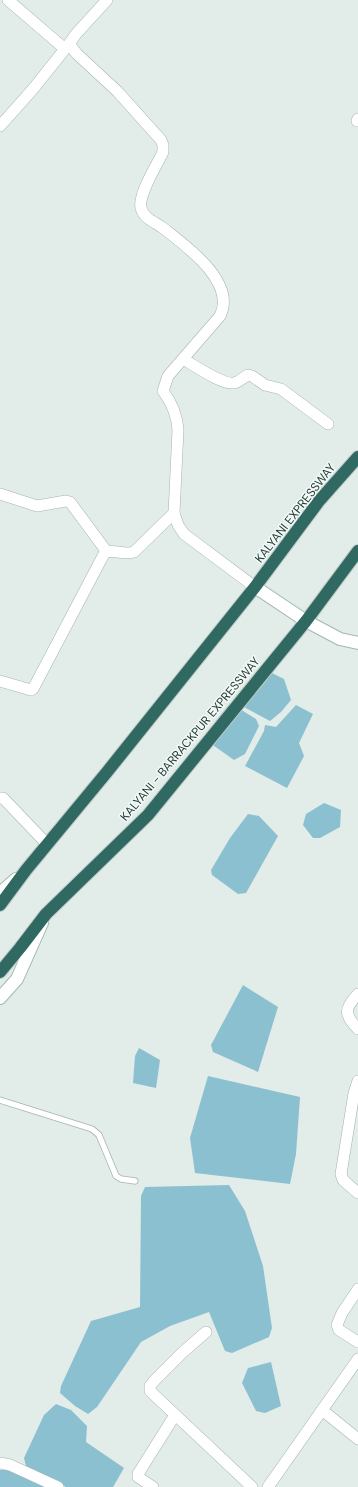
<svg xmlns="http://www.w3.org/2000/svg" width="358" height="1487" font-family="'DM Sans',sans-serif">
<style>
.water{fill:#8bc0d0}
.lines{fill:none;stroke-linecap:round;stroke-linejoin:round}
.lane-casing{stroke:#a5b4b0;stroke-width:7}
.street-casing{stroke:#a5b4b0;stroke-width:12}
.secondary-casing{stroke:#a1b8b1;stroke-width:14}
.highway-casing{stroke:#c1c9c7;stroke-width:14}
.lane{stroke:#fff;stroke-width:5.5}
.street{stroke:#fff;stroke-width:11}
.secondary{stroke:#fff;stroke-width:12}
.highway{stroke:#2f6961;stroke-width:12}
.labels{text-anchor:middle;stroke-width:3;stroke-linejoin:round;paint-order:stroke}
.street-label{font-size:12px;fill:#223d38;stroke:#f3f9f6}
</style>
<rect width="100%" height="100%" fill="#e2ece8"/>
<g class="water">
<path d="M268,671L284,679L291,700L281,712L270,721L244,707L241,697Z"/>
<path d="M230,703L256,719L259,726L245,754L234,760L210,743L205,735Z"/>
<path d="M296,705L313,714L299,743L304,756L287,788L245,766L264,731L265,725L276,727Z"/>
<path d="M324,803L341,810L340,827L320,838H313L303,825L306,814Z"/>
<path d="M248,814L259,816L278,836L246,893L238,894L212,875L211,870L230,838Z"/>
<path d="M243,985L278,1007L258,1072L213,1052L211,1045Z"/>
<path d="M139,1048L160,1060L156,1088L133,1083L135,1056Z"/>
<path d="M208,1076L300,1097L296,1154L290,1184L195,1173L190,1138Z"/>
<path d="M229,1185L245,1211L263,1266L272,1328L269,1337L232,1353L225,1351L209,1312L170,1326L141,1342L97,1407L88,1414L75,1406L60,1393L61,1386L91,1321L140,1307L141,1196L145,1187Z"/>
<path d="M271,1362L281,1406L265,1413L256,1411L242,1383L248,1368Z"/>
<path d="M56,1404L71,1410L87,1426L86,1442L124,1468L113,1487H66L26,1466L24,1458L44,1415Z"/>
<path d="M0,1470H8L45,1487H0Z"/>
</g>
<g class="lines">
<defs>
<path id="lane" d="M0,1100L92,1129L99,1135L116,1176L121,1179L135,1181"/>
<g id="street">
<path d="M8,0L65,49"/>
<path d="M107,0L76,34L69,44L77,54L117,91L161,140L163,145V152C157,165 138,194 141,208C144,219 155,222 163,228C186,246 237,282 220,316L168,376L163,391C172,403 177,414 178,430L174,513L178,525L184,534L255,587"/>
<path d="M357,121L358,119"/>
<path d="M0,126L33,89L69,44"/>
<path d="M183,359C194,365 222,385 234,383C239,382 244,377 248,375L252,376L265,385L281,389L328,424"/>
<path d="M0,494L37,506L66,501L70,502L107,552"/>
<path d="M0,681L31,690L33,689L104,554L107,552C116,550 125,555 134,552L174,513"/>
<path d="M0,798H3L47,844"/>
<path d="M358,994C345,1008 343,1014 358,1029"/>
<path d="M358,1081L354,1093L341,1174L343,1180L358,1193"/>
<path d="M358,1289L342,1313L337,1325L339,1330L358,1342"/>
<path d="M206,1332L183,1352L154,1381L150,1386V1391L252,1487"/>
<path d="M322,1410L358,1439"/>
<path d="M0,1463L10,1465L58,1487"/>
<path d="M153,1487L138,1477V1474L175,1415"/>
<path d="M268,1487L358,1359"/>
</g>
<g id="secondary">
<path d="M255,587L306,621L340,639L358,643"/>
<path d="M0,893L16,879"/>
<path d="M0,998L17,979L42,923"/>
</g>
<g id="highway">
<path d="M0,905L26,870L107,772L255,587L319,501L358,457"/>
<path d="M0,972L20,948L46,914L148,815L306,621L358,551"/>
</g>
</defs>
<use href="#lane" class="lane-casing"/>
<use href="#street" class="street-casing"/>
<use href="#secondary" class="secondary-casing"/>
<use href="#highway" class="highway-casing"/>
<use href="#lane" class="lane"/>
<use href="#street" class="street"/>
<use href="#secondary" class="secondary"/>
<use href="#highway" class="highway"/>
</g>
<g class="labels">
<g class="street-label">
<text transform="translate(295 513) rotate(-52)" y="4">KALYANI EXPRESSWAY</text>
<text transform="translate(190 739) rotate(-50)" y="4">KALYANI - BARRACKPUR EXPRESSWAY</text>
</g>
</g>
</svg>
